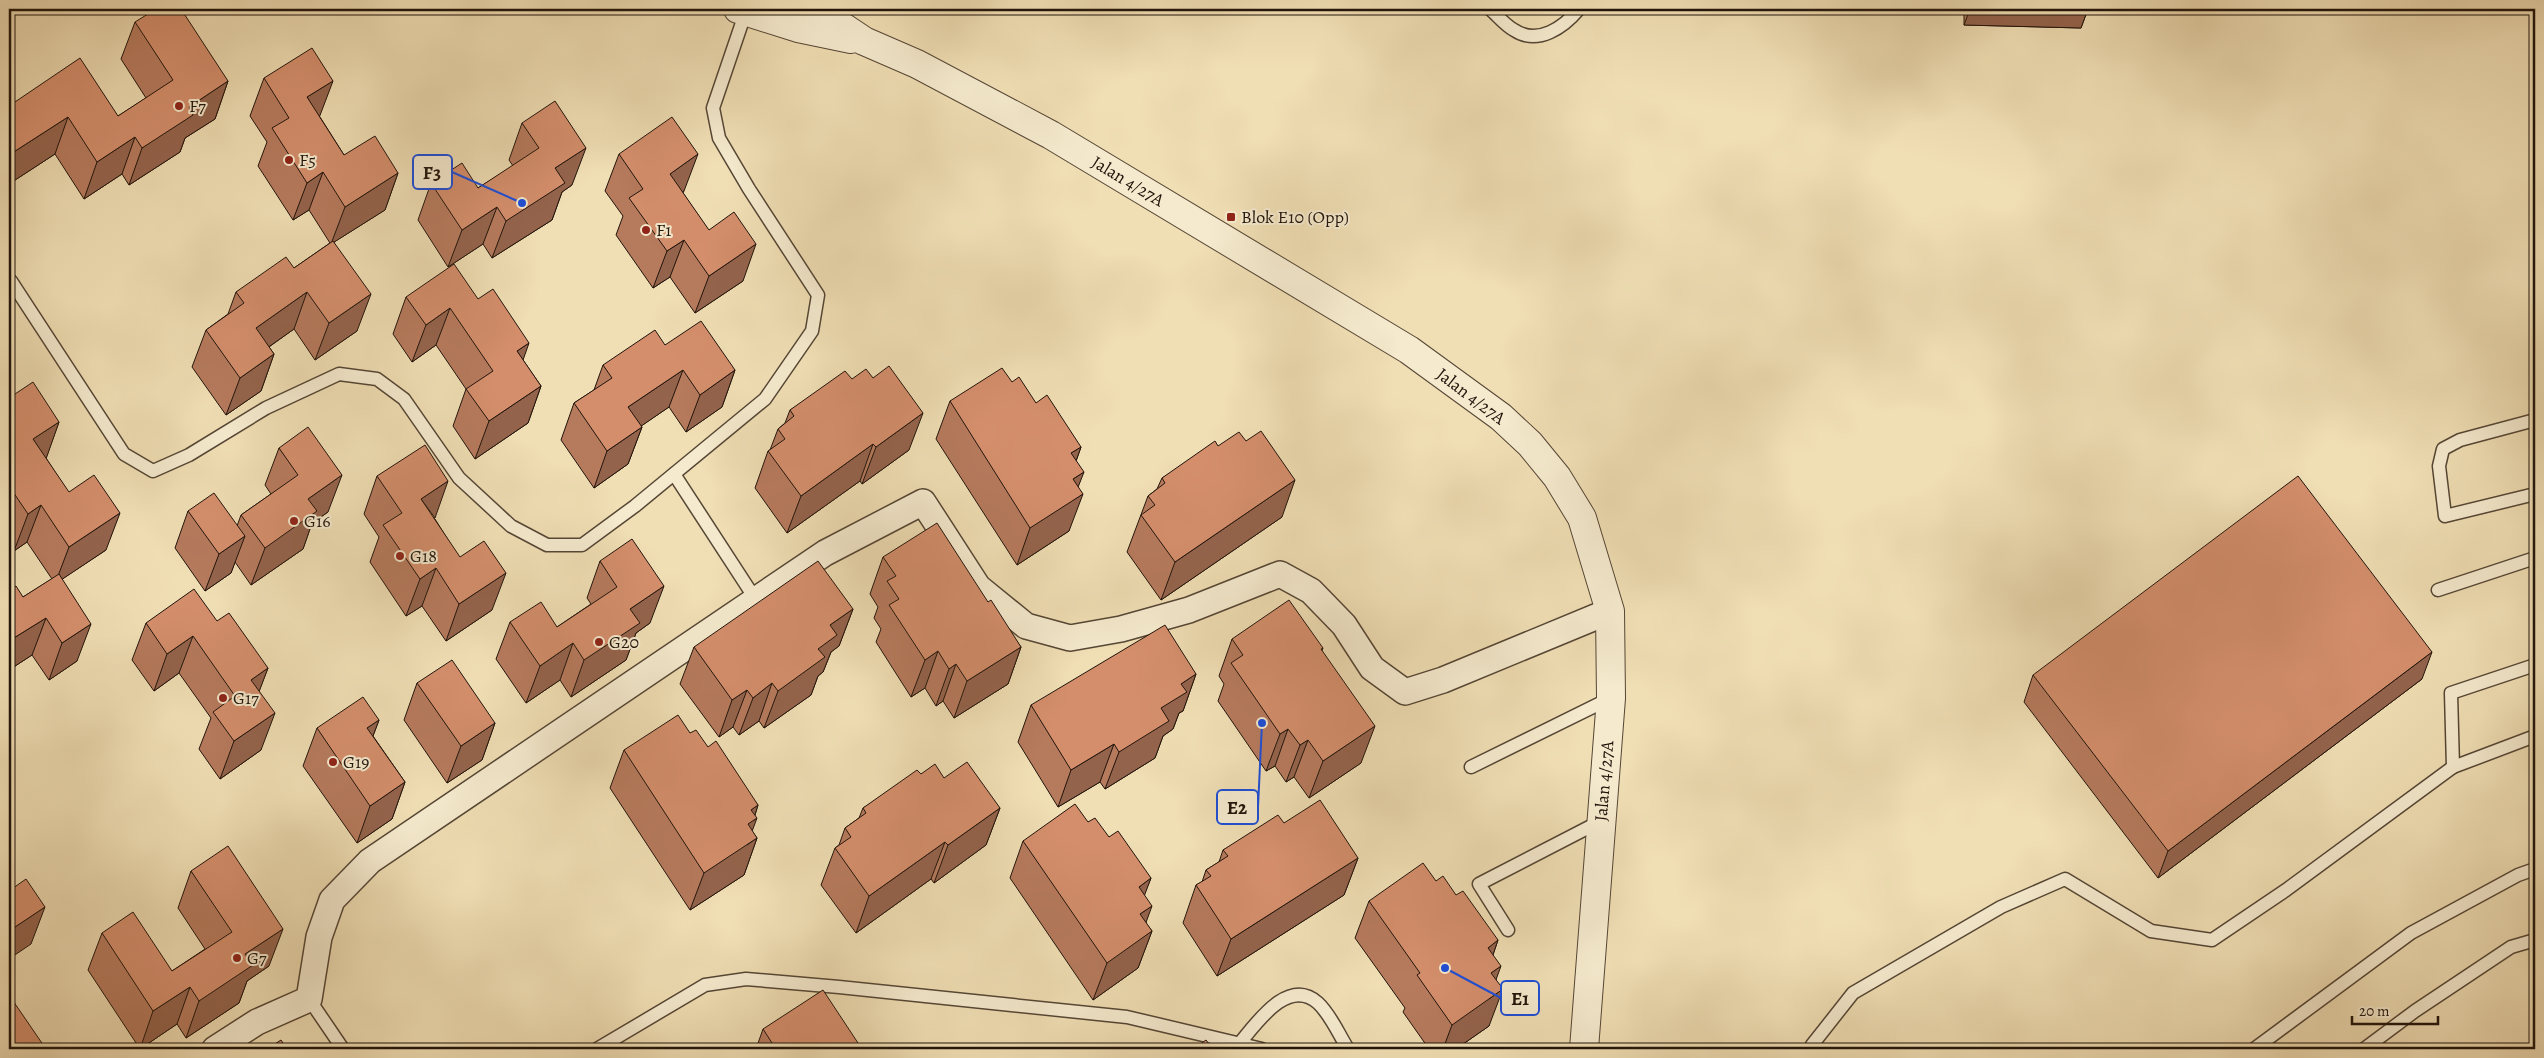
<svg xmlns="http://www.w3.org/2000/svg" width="2544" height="1058" font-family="Alegreya,serif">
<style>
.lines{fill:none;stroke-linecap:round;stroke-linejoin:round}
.service-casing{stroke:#554635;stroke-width:15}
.minor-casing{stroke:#554635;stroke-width:28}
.tertiary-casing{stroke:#554635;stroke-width:30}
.service{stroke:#f5eace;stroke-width:12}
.minor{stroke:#f5eace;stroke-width:25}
.tertiary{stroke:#f5eace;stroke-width:28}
.wall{fill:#b67a5d;stroke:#21140b}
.shaded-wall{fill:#94634c;stroke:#21140b}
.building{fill:#d48e6c;stroke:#21140b}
.poi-dot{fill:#8f2418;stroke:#f5eace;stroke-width:2}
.labels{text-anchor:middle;stroke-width:4;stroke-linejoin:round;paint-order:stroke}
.poi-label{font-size:18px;fill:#21140b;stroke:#f5eace;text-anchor:start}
.street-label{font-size:18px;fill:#21140b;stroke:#f5eace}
.leader{fill:none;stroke:#1d4ed8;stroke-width:2}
.callout-dot{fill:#1d4ed8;stroke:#f5eace;stroke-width:2}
.callout{fill:#f5eace;stroke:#1d4ed8;stroke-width:2}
.callout-label{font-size:19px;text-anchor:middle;font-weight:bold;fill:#21140b}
</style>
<rect width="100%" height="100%" fill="#f0deb4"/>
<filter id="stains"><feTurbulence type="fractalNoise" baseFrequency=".004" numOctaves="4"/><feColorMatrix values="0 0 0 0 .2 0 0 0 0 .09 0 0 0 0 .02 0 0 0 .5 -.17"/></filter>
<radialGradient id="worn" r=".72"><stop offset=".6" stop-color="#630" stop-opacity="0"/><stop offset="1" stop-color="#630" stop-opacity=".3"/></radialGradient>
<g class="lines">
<defs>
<g id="service">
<path d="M1490,9C1498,16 1505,25 1514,30C1538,46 1564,27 1579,9"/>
<path d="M9,282L11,281L124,454L153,471L189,455L266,408L339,374L377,379L404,399L459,478L511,526L547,545H582L635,506L765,399L812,331L818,295L749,189L719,138L713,108L746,11"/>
<path d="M2535,420L2460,440L2443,449L2439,466L2445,516L2535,494"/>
<path d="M674,474L756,600"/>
<path d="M2438,590L2535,558"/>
<path d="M1471,767L1611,698"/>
<path d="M2453,767L2451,693L2535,665"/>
<path d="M1508,930L1479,884L1601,821"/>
<path d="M309,999L343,1049"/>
<path d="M1239,1044C1256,1024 1288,976 1318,1003C1331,1015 1339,1035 1348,1049"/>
<path d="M597,1049L705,985L746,979L839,987L1127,1017L1262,1049"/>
<path d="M1812,1049V1045L1853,993L2001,907L2065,879L2151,931L2212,940L2286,890L2453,767L2535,736"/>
<path d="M2254,1049L2411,933L2518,875L2535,869"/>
<path d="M2364,1049L2415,1011L2511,947L2535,940"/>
</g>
<path id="minor" d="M215,1049L257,1022L309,999L319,937L332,900L370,861L825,553L923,502L978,587L1026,626L1070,638L1121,629L1189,610L1280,574L1311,591L1344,625L1372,668L1405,692L1443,680L1610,611"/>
<g id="tertiary">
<path d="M738,9L798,28L851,39"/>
<path d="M816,9L864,41L917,64L1051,135L1409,350L1501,417L1530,444L1557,477L1582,518L1610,611L1611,698L1584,1049"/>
</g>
</defs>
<use href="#service" class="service-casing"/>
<use href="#minor" class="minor-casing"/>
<use href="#tertiary" class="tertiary-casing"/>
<use href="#service" class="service"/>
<use href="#minor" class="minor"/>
<use href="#tertiary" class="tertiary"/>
</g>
<g class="wall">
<path d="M1964,9H2088L2081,28L1964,25Z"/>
<path d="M135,22L228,81L215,119L185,138L180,152L129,185L122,174L84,199L55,154L9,184V106L118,116L146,98L121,59Z"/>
<path d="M264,78L320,117L344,155L398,173L385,210L334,242L357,331L315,360L294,329L269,347L274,354L261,391L226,415L192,367L206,330L228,314L236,292L294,268L330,243L309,210L293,220L258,166L267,142L250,116Z"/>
<path d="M522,123L572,185L562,192L552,220L492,258L483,244L448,267L418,220L431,183L478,188L513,166L509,160Z"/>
<path d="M619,154L684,191L683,193L743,281L695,313L670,277L653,288L616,235L623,216L605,191Z"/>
<path d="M406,297L478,299L523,360L541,386L528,423L475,459L453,426L466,389L436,345L412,362L393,334Z"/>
<path d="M665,345L735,370L722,407L686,432L669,407L641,426L642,427L628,464L594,488L561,440L574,403L594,390L603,365Z"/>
<path d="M852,379L909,450L862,484L860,481L787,533L755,488L768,451L770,450L778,429L785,423L790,410Z"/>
<path d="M1012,382L1036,403L1081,447L1076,461L1078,487L1069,531L1017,565L936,439L950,401Z"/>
<path d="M9,398L59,422L46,458L106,550L62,579L77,661L49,680L32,655L9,670V591L23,597L52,579L27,542L14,551L9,543Z"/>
<path d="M1218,446L1282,517L1161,600L1127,552L1148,496L1157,489L1162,478Z"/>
<path d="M279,448L328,512L312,523L303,549L251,585L235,562L231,573L205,591L175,548L188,511L237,526L241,515L271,494L265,485Z"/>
<path d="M377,476L435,519L492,610L446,641L422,606L406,616L370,562L379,537L364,514Z"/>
<path d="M883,557L988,602L1021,647L1008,684L954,718L943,701L936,706L925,688L911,697L876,642L881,629L874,618L878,607L870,594Z"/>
<path d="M600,561L650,623L636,633L626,660L571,697L560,680L526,703L496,659L510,622L557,627L591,604L587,598Z"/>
<path d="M853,609L839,646L831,652L823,672L818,676L811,695L764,728L759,721L739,735L733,727L719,737L680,684L694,647Z"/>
<path d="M217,621L268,668L259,691L261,750L220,779L199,749L211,718L179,673L154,691L132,660L146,623Z"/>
<path d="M1232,639L1323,648L1322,651L1361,763L1309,798L1294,777L1286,782L1275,766L1266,771L1218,701L1224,684L1219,676Z"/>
<path d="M1196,674L1183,711L1179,713L1173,729L1163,736L1155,758L1105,789L1100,782L1058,807L1018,742L1031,705Z"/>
<path d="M2033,675L2422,679L2158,878L2024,702Z"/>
<path d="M417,683L495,723L482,760L447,783L404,720Z"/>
<path d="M379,720L373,736L405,782L392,819L357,843L303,766L317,728Z"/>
<path d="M690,733L708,747L758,805L755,815L752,831L757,838L744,875L690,910L610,788L624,750Z"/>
<path d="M921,774L944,778L1000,808L986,845L934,883L931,879L856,933L821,885L835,848L839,845L845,828L859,818L863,808Z"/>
<path d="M1088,822L1109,837L1151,878L1144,895L1146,923L1152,931L1138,968L1093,1000L1010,878L1023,841Z"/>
<path d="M1284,823L1358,858L1344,895L1217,976L1183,923L1196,885L1202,882L1206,870L1219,862L1223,850Z"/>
<path d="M191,871L269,966L247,981L239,1003L186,1038L177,1024L140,1049L88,970L102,933L172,971L205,949L178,908Z"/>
<path d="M1436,881L1456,895L1498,940L1493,955L1496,979L1489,1026L1456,1049H1429L1403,1012L1405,1008L1355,938L1369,901Z"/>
<path d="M763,1029L862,1049H756Z"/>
</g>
<g class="shaded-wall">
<path d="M1970,9H2088L2081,28L1964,25Z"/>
<path d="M228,81L215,119L185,138L180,152L129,185L142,148L189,107Z"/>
<path d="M333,81L319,118L307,97Z"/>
<path d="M68,117L55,154L9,184V155Z"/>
<path d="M135,137L122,174L84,199L97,162Z"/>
<path d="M586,148L572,185L562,192L552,220L492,258L506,221L555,168Z"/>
<path d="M698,154L684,191L656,211L670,174Z"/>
<path d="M323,172L309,210L293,220L307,183Z"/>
<path d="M398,173L385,210L331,244L345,207Z"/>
<path d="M497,207L483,244L448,267L462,230Z"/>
<path d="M684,240L670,277L653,288L667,251Z"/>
<path d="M756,244L743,281L695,313L709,276Z"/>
<path d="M307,292L294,329L243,365L256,328Z"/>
<path d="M371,294L357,331L315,360L329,323Z"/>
<path d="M450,308L436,345L412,362L426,325Z"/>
<path d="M529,343L516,380L517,351Z"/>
<path d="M274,354L261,391L226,415L240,378Z"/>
<path d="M683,370L669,407L615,444L628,407Z"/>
<path d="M735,370L722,407L686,432L700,395Z"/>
<path d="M541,386L528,423L475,459L489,421Z"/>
<path d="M923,413L909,450L862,484L876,447Z"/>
<path d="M59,422L46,459L33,439Z"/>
<path d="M642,427L628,464L594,488L607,451Z"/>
<path d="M873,444L860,481L787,533L801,496Z"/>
<path d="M1081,447L1068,484L1071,453Z"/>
<path d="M1084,472L1073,500L1083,494L1069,531L1017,565L1030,528L1073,479Z"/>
<path d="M342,475L328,512L312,523L303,549L251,585L265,548L308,499Z"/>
<path d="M1295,480L1282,517L1161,600L1175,562Z"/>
<path d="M448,481L435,518L421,499Z"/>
<path d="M41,505L27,542L14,551L28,514Z"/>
<path d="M120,513L106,550L55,584L69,547Z"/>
<path d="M245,536L231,573L205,591L219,554Z"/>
<path d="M436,568L422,606L406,616L420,579Z"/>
<path d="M506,573L492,610L446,641L459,604Z"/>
<path d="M664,586L650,623L636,633L626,660L571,697L584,660L630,609Z"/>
<path d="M853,609L839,646L831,652L823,672L818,676L811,695L764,728L778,691L818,649L830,625Z"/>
<path d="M46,618L32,655L9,670V641Z"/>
<path d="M91,624L77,661L49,680L62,643Z"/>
<path d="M193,636L179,673L154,691L167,654Z"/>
<path d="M573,643L560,680L526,703L540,666Z"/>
<path d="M1021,647L1008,684L954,718L967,681Z"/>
<path d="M938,651L925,688L911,697L925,660Z"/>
<path d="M2432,652L2422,679L2158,878L2168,851Z"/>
<path d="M956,664L943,701L936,706L949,669Z"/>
<path d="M268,668L254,705L251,680Z"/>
<path d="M1196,674L1183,711L1179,713L1173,729L1163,736L1155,758L1105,789L1119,752L1181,684Z"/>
<path d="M772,683L759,721L739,735L753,698Z"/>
<path d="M747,690L733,727L719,737L732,700Z"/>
<path d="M275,713L261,750L220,779L234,741Z"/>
<path d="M379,720L365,757L367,728Z"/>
<path d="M495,723L482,760L447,783L461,746Z"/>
<path d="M1375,726L1361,763L1309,798L1323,761Z"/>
<path d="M1288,729L1275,766L1266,771L1280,734Z"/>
<path d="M1308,740L1294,777L1286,782L1300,745Z"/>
<path d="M1114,744L1100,782L1058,807L1071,770Z"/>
<path d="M405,782L392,819L357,843L370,806Z"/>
<path d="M758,805L753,821L757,818L747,845L757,838L744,875L690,910L704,873L751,810Z"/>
<path d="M1000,808L986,845L934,883L948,845Z"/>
<path d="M945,842L931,879L856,933L869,896Z"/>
<path d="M1358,858L1344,895L1217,976L1231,939Z"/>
<path d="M1151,878L1137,915L1139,887Z"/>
<path d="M1152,906L1140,939L1152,931L1138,968L1093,1000L1107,963L1140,914Z"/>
<path d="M45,907L31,944L9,959V931Z"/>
<path d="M283,929L269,966L247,981L239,1003L186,1038L199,1001L245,954Z"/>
<path d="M1498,940L1485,978L1488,948Z"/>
<path d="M1501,966L1489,999L1503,989L1489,1026L1456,1049H1443L1452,1025L1491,973Z"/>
<path d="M190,987L177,1024L140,1049L153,1011Z"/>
</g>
<g class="building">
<path d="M156,9H181L228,81L189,107L193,115L142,148L135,137L97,162L68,117L9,155V106L80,58L118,116L173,80L135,22Z"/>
<path d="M312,48L333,81L307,97L344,155L375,136L398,173L345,207L323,172L307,183L272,128L289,118L264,78Z"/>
<path d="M555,101L586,148L555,168L565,183L506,221L497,207L462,230L431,183L462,163L478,188L539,148L522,123Z"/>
<path d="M672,117L698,154L670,174L709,230L734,212L756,244L709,276L684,240L667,251L629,198L643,189L619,154Z"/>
<path d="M333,241L371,294L329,323L307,292L256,328L274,354L240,378L206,330L244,303L236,292L286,257L294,268Z"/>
<path d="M454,264L478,299L493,289L529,343L517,351L541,386L489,421L466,389L493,371L450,308L426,325L406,297Z"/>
<path d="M701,321L735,370L700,395L683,370L628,407L642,427L607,451L574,403L612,378L603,365L655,330L665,345Z"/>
<path d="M889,366L923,413L876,447L873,444L801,496L768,451L785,439L778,429L794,416L790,410L845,371L852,379L866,369L873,378Z"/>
<path d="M1002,368L1012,382L1019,377L1036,403L1047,395L1081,447L1071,453L1084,472L1073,479L1083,494L1030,528L950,401Z"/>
<path d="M33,382L59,422L33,439L69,492L94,475L120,513L69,547L41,505L28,514L9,486V398Z"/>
<path d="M308,427L342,475L308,499L317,511L265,548L241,515L298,475L279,448Z"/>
<path d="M1261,431L1295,480L1175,562L1141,515L1155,505L1148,496L1165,483L1162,478L1215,441L1218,446L1239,432L1246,441Z"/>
<path d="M425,445L448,481L421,499L460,557L484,541L506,573L459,604L436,568L420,579L383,525L402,513L377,476Z"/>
<path d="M2298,476L2432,652L2168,851L2033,675Z"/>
<path d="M214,493L245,536L219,554L188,511Z"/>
<path d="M937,523L988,602L991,600L1021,647L967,681L956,664L949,669L938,651L925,660L889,605L899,599L887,581L896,576L883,557Z"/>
<path d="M632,539L664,586L630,609L640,623L584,660L573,643L540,666L510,622L541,602L557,627L617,587L600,561Z"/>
<path d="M818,561L853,609L830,625L837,635L818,649L825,657L778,691L772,683L753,698L747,690L732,700L694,647Z"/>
<path d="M59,574L91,624L62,643L46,618L9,641V591L16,586L23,597Z"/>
<path d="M194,589L217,621L229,613L268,668L251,680L275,713L234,741L213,712L235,696L193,636L167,654L146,623Z"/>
<path d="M1289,600L1323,648L1321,649L1375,726L1323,761L1308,740L1300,745L1288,729L1280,734L1231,663L1243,655L1232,639Z"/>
<path d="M1165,625L1196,674L1181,684L1187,692L1161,708L1169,721L1119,752L1114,744L1071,770L1031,705Z"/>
<path d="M452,660L495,723L461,746L417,683Z"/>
<path d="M363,697L379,720L367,728L405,782L370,806L317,728Z"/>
<path d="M678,715L690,733L696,730L708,747L716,741L758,805L751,810L757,818L748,824L757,838L704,873L624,750Z"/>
<path d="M967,762L1000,808L948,845L945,842L869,896L835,848L851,837L845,828L866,813L863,808L917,770L921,774L935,764L944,778Z"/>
<path d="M1320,800L1358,858L1231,939L1196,885L1211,876L1206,870L1228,856L1223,850L1278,815L1284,823Z"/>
<path d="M1075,804L1088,822L1095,818L1109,837L1118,831L1151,878L1139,887L1152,906L1140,914L1152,931L1107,963L1023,841Z"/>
<path d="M228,846L283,929L245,954L253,965L199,1001L190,987L153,1011L102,933L133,912L172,971L232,932L191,871Z"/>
<path d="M1423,863L1436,881L1443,876L1456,895L1463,891L1498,940L1488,948L1501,966L1491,973L1503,989L1452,1025L1417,975L1420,973L1369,901Z"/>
<path d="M26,879L45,907L9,931V891Z"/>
<path d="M823,990L862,1049H769L774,1046L763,1029Z"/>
<path d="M9,995L46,1049H9Z"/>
<path d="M281,1040L287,1049H267Z"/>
<path d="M1206,1040L1213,1049H1193Z"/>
<path d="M715,1044L718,1049H708Z"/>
<path d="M1080,1044L1084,1049H1072Z"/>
</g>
<g class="poi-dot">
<circle cx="179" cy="106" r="5"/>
<circle cx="289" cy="160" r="5"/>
<rect x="1226" y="212" width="10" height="10" rx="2.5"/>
<circle cx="646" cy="230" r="5"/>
<circle cx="294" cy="521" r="5"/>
<circle cx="400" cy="556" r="5"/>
<circle cx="599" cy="642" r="5"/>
<circle cx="223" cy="698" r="5"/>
<circle cx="333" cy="762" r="5"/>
<circle cx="237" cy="958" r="5"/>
</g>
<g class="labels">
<g class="poi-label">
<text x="189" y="112">F7</text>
<text x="299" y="166">F5</text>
<text x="1241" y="223">Blok E10 (Opp)</text>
<text x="656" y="236">F1</text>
<text x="304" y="527">G16</text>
<text x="410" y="562">G18</text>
<text x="609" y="648">G20</text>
<text x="233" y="704">G17</text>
<text x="343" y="768">G19</text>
<text x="247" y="964">G7</text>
</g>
<g class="street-label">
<text transform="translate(1128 181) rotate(31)" y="6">Jalan 4/27A</text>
<text transform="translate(1471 396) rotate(37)" y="6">Jalan 4/27A</text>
<text transform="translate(1604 781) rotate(-85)" y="6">Jalan 4/27A</text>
</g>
</g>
<path class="leader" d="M522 203L452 172M1262 723L1258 807M1445 968L1501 998"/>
<g class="callout-dot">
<circle cx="522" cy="203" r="5"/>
<circle cx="1262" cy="723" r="5"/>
<circle cx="1445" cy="968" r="5"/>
</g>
<g class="callout">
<rect x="413" y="155" width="39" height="34" rx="5"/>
<rect x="1217" y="790" width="41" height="34" rx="5"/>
<rect x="1501" y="981" width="38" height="34" rx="5"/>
</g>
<g class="callout-label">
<text x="432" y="179">F3</text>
<text x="1237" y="814">E2</text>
<text x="1520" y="1005">E1</text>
</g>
<rect width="2544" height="1058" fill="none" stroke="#f0deb4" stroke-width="30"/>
<rect x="10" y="10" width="2524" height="1038" fill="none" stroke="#21140b" stroke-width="2.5"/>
<rect x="15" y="15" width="2514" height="1028" fill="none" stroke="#21140b"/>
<path d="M2352 1016v8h86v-8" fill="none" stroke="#21140b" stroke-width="2.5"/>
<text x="2359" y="1016" font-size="15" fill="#21140b" stroke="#f5eace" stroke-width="4" paint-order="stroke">20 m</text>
<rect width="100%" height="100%" filter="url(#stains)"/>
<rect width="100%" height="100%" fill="url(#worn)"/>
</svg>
